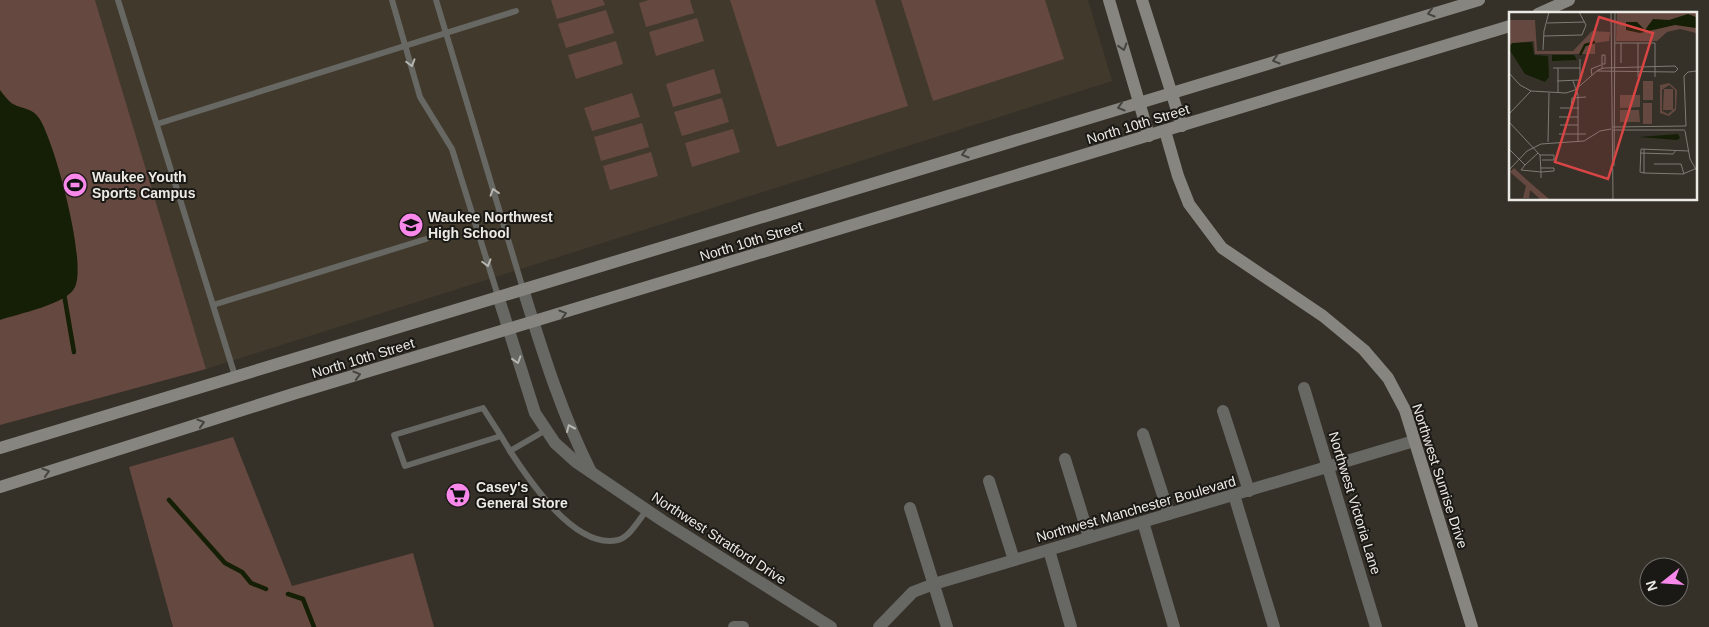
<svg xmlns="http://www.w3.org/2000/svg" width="1709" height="627" font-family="Arial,sans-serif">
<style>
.built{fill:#413a2c}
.green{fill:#65483f}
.water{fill:#151f05}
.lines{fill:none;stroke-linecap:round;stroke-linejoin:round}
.stream{stroke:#151f05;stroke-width:4.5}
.lane{stroke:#676763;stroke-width:6}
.street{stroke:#676763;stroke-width:12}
.secondary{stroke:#86857f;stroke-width:12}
.oneway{stroke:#46443f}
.oneway2{stroke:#b7b6b1}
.labels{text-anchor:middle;stroke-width:4;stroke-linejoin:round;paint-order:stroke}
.street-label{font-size:14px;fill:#eceae5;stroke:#1b1915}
.poi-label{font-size:14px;font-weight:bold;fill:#eceae5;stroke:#1b1915;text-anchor:start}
.inset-river{fill:none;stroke:#151f05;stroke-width:2.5}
.inset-road{fill:none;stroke:#7e7b74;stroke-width:1}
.view{fill:#d94544;fill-opacity:0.15;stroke:#d94544;stroke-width:2.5}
.inset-edge{fill:none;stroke:#eceae5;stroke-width:2.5}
</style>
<rect width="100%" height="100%" fill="#353129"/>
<path class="built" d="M95,0H1088L1112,81L206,369Z"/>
<g class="green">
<path d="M0,0H95L206,369L0,425Z"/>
<path d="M551,0H603L605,5L557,19Z"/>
<path d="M649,0H690L694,13L646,27L639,3Z"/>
<path d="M730,0H875L908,106L777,147Z"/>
<path d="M901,0H1045L1064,59L933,101Z"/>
<path d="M606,10L614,33L566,48L558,24Z"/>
<path d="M697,18L704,41L656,56L649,32Z"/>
<path d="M616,41L623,64L576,79L568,55Z"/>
<path d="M714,69L721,93L673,107L666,84Z"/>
<path d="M632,93L640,117L592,131L584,108Z"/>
<path d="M722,98L729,122L682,136L674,112Z"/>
<path d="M642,123L649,147L601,161L594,137Z"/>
<path d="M733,129L740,152L692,167L685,143Z"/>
<path d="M651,152L658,176L610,190L603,166Z"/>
<path d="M233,437L292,586L413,553L434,627H173L129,467Z"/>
</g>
<path class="water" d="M0,90C4,95 8,101 13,104C23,109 32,108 39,118C55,142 87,262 75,287C68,304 17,314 0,320Z"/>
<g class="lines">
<g class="stream">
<path d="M64,294L74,352"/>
<path d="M169,500L225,563L242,572L251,583L266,589"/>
<path d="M288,594L303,599L314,627"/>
</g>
<g class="lane">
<path d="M118,0L235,376"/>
<path d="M392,0L420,97L452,149L498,296"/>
<path d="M436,0L523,289"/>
<path d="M157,124L516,11"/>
<path d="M213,305L426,239"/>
<path d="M501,436L483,408L394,435L405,466L501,436L510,451L546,430"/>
<path d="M510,451C529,480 575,550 618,540C630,537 639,519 647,510"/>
</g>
<g class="street">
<path d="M523,289C543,353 561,412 591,472"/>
<path d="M498,296L535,413L555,443L576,462L663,521L831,627"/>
<path d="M1304,388L1376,627"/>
<path d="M1223,411L1249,491"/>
<path d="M1143,434L1169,514"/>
<path d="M1065,459L1089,537"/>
<path d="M989,481L1014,560"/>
<path d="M1234,495L1274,627"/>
<path d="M910,508L947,627"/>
<path d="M1143,522L1174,627"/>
<path d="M1049,550L1071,627"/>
<path d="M734,627H743"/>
<path d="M879,627L913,592L934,584L1414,441"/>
</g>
<g class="secondary">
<path d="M1109,0L1149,136"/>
<path d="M1142,0L1182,126"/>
<path d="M1538,14L1569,0"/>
<path d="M1165,131L1178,176L1189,204L1222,248L1323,316L1364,350L1388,378L1405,410L1472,627"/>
<path d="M0,448L1479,0"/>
<path d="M0,487L293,394L1510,26"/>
</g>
</g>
<defs><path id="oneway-chevron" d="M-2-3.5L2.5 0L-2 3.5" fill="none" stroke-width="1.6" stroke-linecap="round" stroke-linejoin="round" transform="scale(1.25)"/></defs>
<g class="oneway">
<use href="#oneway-chevron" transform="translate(1431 13) rotate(163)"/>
<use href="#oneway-chevron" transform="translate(1123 47) rotate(73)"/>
<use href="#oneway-chevron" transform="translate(1276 60) rotate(163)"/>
<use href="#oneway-chevron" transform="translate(1121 107) rotate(163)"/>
<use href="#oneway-chevron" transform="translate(965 154) rotate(163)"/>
<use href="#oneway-chevron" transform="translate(563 314) rotate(-17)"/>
<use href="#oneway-chevron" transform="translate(357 375) rotate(-17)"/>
<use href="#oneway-chevron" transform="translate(201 423) rotate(-17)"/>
<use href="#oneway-chevron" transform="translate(46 472) rotate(-17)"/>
</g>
<g class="oneway2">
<use href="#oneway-chevron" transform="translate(411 63) rotate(74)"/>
<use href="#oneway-chevron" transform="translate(494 192) rotate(-107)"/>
<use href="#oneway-chevron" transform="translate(487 263) rotate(74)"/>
<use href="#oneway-chevron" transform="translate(517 360) rotate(73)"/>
<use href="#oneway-chevron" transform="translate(570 428) rotate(-114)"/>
</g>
<defs>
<symbol id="stadium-disc" viewBox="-11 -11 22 22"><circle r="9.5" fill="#f888e9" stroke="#1b1915"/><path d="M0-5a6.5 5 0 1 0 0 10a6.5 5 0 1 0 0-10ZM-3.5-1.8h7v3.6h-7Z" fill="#111"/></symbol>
<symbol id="school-disc" viewBox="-11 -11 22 22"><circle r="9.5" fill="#f888e9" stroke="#1b1915"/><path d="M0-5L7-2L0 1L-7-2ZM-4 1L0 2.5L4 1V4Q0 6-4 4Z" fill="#111"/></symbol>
<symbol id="supermarket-disc" viewBox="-11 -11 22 22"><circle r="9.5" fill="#f888e9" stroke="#1b1915"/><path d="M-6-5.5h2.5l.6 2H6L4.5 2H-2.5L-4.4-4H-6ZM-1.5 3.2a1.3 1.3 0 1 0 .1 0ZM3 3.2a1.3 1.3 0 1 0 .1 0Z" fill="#111"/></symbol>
</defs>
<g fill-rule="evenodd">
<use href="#stadium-disc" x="61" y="171" width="28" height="28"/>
<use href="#school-disc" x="397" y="211" width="28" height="28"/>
<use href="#supermarket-disc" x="444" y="481" width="28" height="28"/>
</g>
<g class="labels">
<g class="street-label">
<text transform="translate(1138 124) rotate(-17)" y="5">North 10th Street</text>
<text transform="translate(751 241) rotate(-17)" y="5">North 10th Street</text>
<text transform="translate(363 358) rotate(-17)" y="5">North 10th Street</text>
<text transform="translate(1440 476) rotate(72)" y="5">Northwest Sunrise Drive</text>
<text transform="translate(1355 503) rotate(73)" y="5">Northwest Victoria Lane</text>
<text transform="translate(1136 509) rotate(-16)" y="5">Northwest Manchester Boulevard</text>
<text transform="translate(719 538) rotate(33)" y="5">Northwest Stratford Drive</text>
</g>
<g class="poi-label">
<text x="92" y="182">Waukee Youth<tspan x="92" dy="16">Sports Campus</tspan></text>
<text x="428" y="222">Waukee Northwest<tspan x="428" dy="16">High School</tspan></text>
<text x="476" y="492">Casey's<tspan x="476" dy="16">General Store</tspan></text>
</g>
</g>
<g transform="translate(1509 12)">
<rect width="188" height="188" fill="#353129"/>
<path d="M108,0H187V21L171,17L158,20L148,29H107ZM0,8H26L28,39H64L83,19L101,20L100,29L86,31V42H26L25,29L0,32ZM134,69H144V88H134ZM160,71L168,78L167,98L160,104L151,101V73ZM160,73L166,78V96L159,102L153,99V78ZM155,77H164V98H154ZM111,83H131V95L111,96ZM134,91H143V112H134ZM111,98H130L131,110H111ZM5,156L18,168L40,187H31L21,178L20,186H14L17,174L1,160Z" fill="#65483f" fill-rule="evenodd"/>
<path d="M179,2L187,5V16L166,13L131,21L117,18V10H128L136,18L144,7L160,8ZM23,30L25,43L39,44L40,65L36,70L16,62L0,37L3,31ZM43,43H65L68,48L43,49ZM169,122L171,126L168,128L130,125Z" fill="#151f05"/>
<path class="inset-river" d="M71,43L76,33L86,30"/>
<path class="inset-road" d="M102,0L104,187M38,11L76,10M35,24L73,23L77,13L70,0M106,31H146V65M112,31V51M129,31V65M34,38L35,19L40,0M44,56H71M49,56V81M93,56V43H96V52H93M0,61L11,73L22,79L57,81L66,78L89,58L95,56L166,54L169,57L166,60L88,59M83,63L82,57L92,53M48,69L71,68V47M64,69L69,83V130M51,96H70M62,96L63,86L77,85M0,102L22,79M50,105H69M0,110L31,143L32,160L45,159V156H32M51,113H69M104,115L177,114L175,64L179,60L188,59M104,118H176M176,119L181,147L188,159M50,122H77M39,130L40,81M0,137L16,153L29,141M135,137V161M131,141L164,142L167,138M31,143H45V148H33M145,152H172L175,162M16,153L12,158L32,160V166M105,154L106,0M0,158L18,139L32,132L75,129L91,119L102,117M135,161L131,160L132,137L180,139M135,161L174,162L188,156"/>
<path class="view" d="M90,5L144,21L99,167L46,150Z"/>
<rect width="188" height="188" class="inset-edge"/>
</g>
<g transform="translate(1664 582) rotate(253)"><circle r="24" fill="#1b1915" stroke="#6f6d68"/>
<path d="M0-4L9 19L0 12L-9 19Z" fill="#f888e9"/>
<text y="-8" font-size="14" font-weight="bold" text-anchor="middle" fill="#eceae5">N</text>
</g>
</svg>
